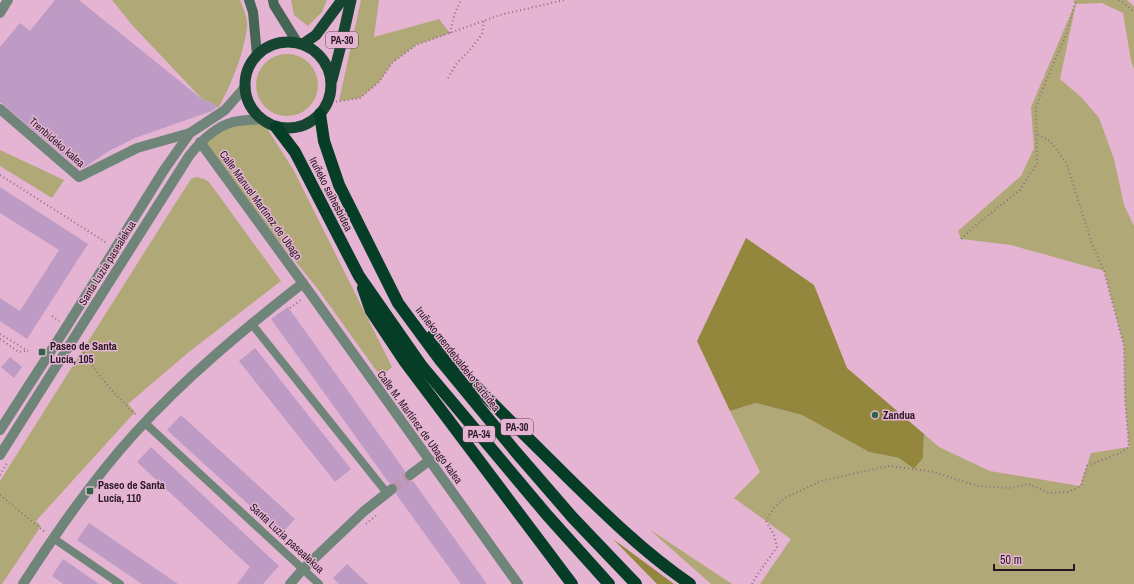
<svg xmlns="http://www.w3.org/2000/svg" width="1134" height="584" font-family="'Archivo Narrow',sans-serif">
<style>
.green{fill:#b0a977}
.forest{fill:#92873d}
.building{fill:#bd9bc4}
.lines{fill:none;stroke-linecap:round;stroke-linejoin:round}
.minor-tunnel{stroke:#be94af;stroke-width:10;stroke-dasharray:10 5;stroke-linecap:butt}
.path{stroke:#906d83;stroke-width:2;stroke-dasharray:1 3;stroke-linecap:butt}
.pedestrian{stroke:#708579;stroke-width:8}
.minor{stroke:#708579;stroke-width:10}
.secondary{stroke:#466655;stroke-width:10}
.trunk{stroke:#164632;stroke-width:11}
.motorway{stroke:#053d27;stroke-width:12}
.poi-dot{fill:#2f644a;stroke:#e4b4d2;stroke-width:1.5}
.labels{text-anchor:middle;stroke-width:3;stroke-linejoin:round;paint-order:stroke}
.shield{fill:#e4b4d2;stroke:#604556;stroke-width:1}
.shield-label{font-size:10px;font-weight:bold;fill:#271621}
.street-label{font-size:11px;fill:#271621;stroke:#e4b4d2}
.poi-label{font-size:11px;font-weight:bold;fill:#271621;stroke:#e4b4d2;text-anchor:start}
</style>
<rect width="100%" height="100%" fill="#e4b4d2"/>
<g class="green">
<path d="M112,0H240C243,8 248,19 247,27C244,53 231,86 218,108L213,103L203,100L133,26Z"/>
<path d="M291,0H327L322,12L308,26L294,15Z"/>
<path d="M361,0H379L374,37L439,19L450,33L416,45L392,63L379,82L360,98L339,101Z"/>
<path d="M1074,0H1127L1134,6V69L1131,61L1123,13L1102,3L1076,4L1060,79L1082,98L1099,118L1114,159L1124,205L1134,226V584H760L791,539L734,498L760,472L730,411L756,403L802,415L869,452L899,458L914,469L923,458L924,434L939,447L990,471L1080,486L1091,453L1129,447L1125,399L1124,346L1104,271L1011,245L961,239L958,231L1021,176L1034,148L1031,107L1075,4Z"/>
<circle cx="287" cy="85" r="31"/>
<path d="M261,119L293,169L392,367L381,377L317,288L219,167L200,142L214,131Z"/>
<path d="M0,150L64,180L52,198L0,166Z"/>
<path d="M196,177L204,179L209,182L281,281L189,352L128,404L135,412L36,521L41,526L2,584H0V481L173,207L191,179Z"/>
<path d="M649,529L732,584H711Z"/>
</g>
<g class="forest">
<path d="M746,238L814,285L847,368L924,434L923,458L914,469L899,458L869,452L802,415L756,403L730,411L697,341Z"/>
<path d="M613,539L674,584H657Z"/>
</g>
<g class="building">
<path d="M55,0H79L203,100L213,103L217,107L212,111L135,138L109,151L88,165L81,169L78,168L0,102V47L20,23L30,31Z"/>
<path d="M0,187L88,244L27,339L0,321V298L20,311L59,250L0,213Z"/>
<path d="M288,307L405,471L404,475L405,479L408,481H413L487,584H461L396,494L398,488L397,485L394,483H389L271,319Z"/>
<path d="M255,348L351,469L335,482L239,361Z"/>
<path d="M10,357L22,367L14,378L1,367Z"/>
<path d="M181,415L295,519L281,534L167,430Z"/>
<path d="M151,447L279,566L263,584H237L250,567L137,462Z"/>
<path d="M89,523L178,584H142L77,540Z"/>
<path d="M63,559L99,584H63L52,576Z"/>
<path d="M347,564L368,584H339L333,578Z"/>
</g>
<g class="lines">
<path class="minor-tunnel" d="M392,489L410,475"/>
<g class="path">
<path d="M1119,0L1123,2L1134,12"/>
<path d="M450,33L455,13L461,0"/>
<path d="M448,78L457,63L470,50L482,34L484,21"/>
<path d="M328,103L360,98L379,82L392,63L416,45L500,15L564,0"/>
<path d="M0,175L107,243"/>
<path d="M961,239L976,225L1020,190L1037,163L1036,108L1043,88L1066,35L1076,0"/>
<path d="M290,308L302,299"/>
<path d="M52,316L59,321"/>
<path d="M0,334L28,351"/>
<path d="M0,339L19,352L27,351"/>
<path d="M80,345C93,372 116,395 137,416"/>
<path d="M0,475L7,463"/>
<path d="M0,495L45,532"/>
<path d="M366,524L378,514"/>
<path d="M752,584L757,575L777,547L774,535L766,521L773,509L785,498L821,481L888,466L914,469L934,472L978,486L1009,488L1029,484L1049,493L1068,492L1081,486L1087,466C1099,460 1121,455 1129,447L1125,399L1124,346L1104,271L1092,244L1066,162L1050,141L1037,134"/>
</g>
<g class="pedestrian">
<path d="M251,323L387,493"/>
<path d="M145,423L319,584"/>
<path d="M53,538L120,584"/>
</g>
<g class="minor">
<path d="M0,13L8,0"/>
<path d="M0,109L79,177L137,148L190,133"/>
<path d="M200,142L310,293L518,584"/>
<path d="M0,430L67,326L164,170L190,133L225,110L245,87"/>
<path d="M0,455L189,156C200,142 214,127 233,122C242,120 252,120 261,119"/>
<path d="M410,475L430,460"/>
<path d="M23,584C57,531 93,479 135,433C186,377 244,329 303,283"/>
<path d="M290,584L303,569L363,512L392,489"/>
</g>
<g class="secondary">
<path d="M249,0L253,12L257,55"/>
<path d="M273,0L274,5L297,42"/>
</g>
<g class="trunk">
<circle cx="288" cy="85" r="43"/>
<path d="M303,44L316,35L342,0"/>
<path d="M332,80L340,49L351,0"/>
</g>
<g class="motorway">
<path d="M320,114L324,141L339,185L398,303L440,360L515,451L573,518L636,584"/>
<path d="M276,127L295,152L359,276L421,365L547,515L609,584"/>
<path d="M363,288L371,311L405,362L572,584"/>
<path d="M432,336C464,378 506,416 543,453C590,499 636,547 690,584"/>
</g>
</g>
<g class="poi-dot">
<rect x="38" y="348" width="8" height="8" rx="2"/>
<circle cx="875" cy="415" r="4"/>
<rect x="86" y="487" width="8" height="8" rx="2"/>
</g>
<g class="labels">
<g class="shield">
<rect x="326" y="32" width="32" height="16" rx="3"/>
<rect x="501" y="419" width="32" height="16" rx="3"/>
<rect x="463" y="426" width="32" height="16" rx="3"/>
</g>
<g class="shield-label">
<text x="342" y="44">PA-30</text>
<text x="517" y="431">PA-30</text>
<text x="479" y="438">PA-34</text>
</g>
<g class="street-label">
<text transform="translate(57 142) rotate(41)" y="4">Trenbideko kalea</text>
<text transform="translate(331 194) rotate(63)" y="4">Iruñeko saihesbidea</text>
<text transform="translate(261 205) rotate(54)" y="4">Calle Manuel Martinez de Ubago</text>
<text transform="translate(107 263) rotate(-58)" y="4">Santa Luzia pasealekua</text>
<text transform="translate(458 359) rotate(52)" y="4">Iruñeko mendebaldeko sarbidea</text>
<text transform="translate(420 427) rotate(54)" y="4">Calle M. Martínez de Ubago kalea</text>
<text transform="translate(287 538) rotate(43)" y="4">Santa Luzia pasealekua</text>
</g>
<g class="poi-label">
<text x="50" y="350">Paseo de Santa<tspan x="50" dy="13">Lucía, 105</tspan></text>
<text x="883" y="419">Zandua</text>
<text x="98" y="489">Paseo de Santa<tspan x="98" dy="13">Lucía, 110</tspan></text>
</g>
</g>
<path d="M994 564v6h80v-6" fill="none" stroke="#271621" stroke-width="2"/>
<text x="1000" y="564" font-size="12" fill="#271621" stroke="#e4b4d2" stroke-width="3" paint-order="stroke">50 m</text>
</svg>
